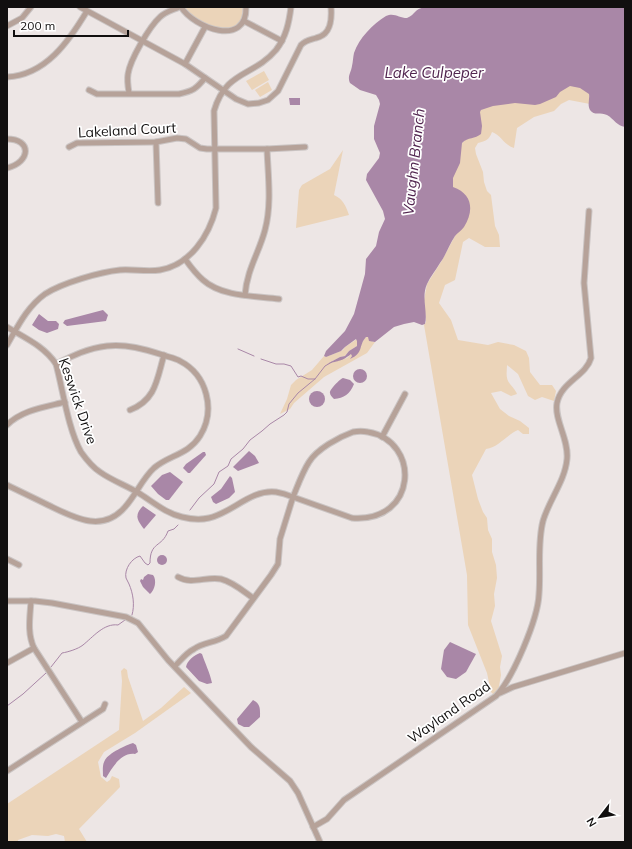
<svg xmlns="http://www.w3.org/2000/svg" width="632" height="849" font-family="Mulish,sans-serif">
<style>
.green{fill:#ebd4b9}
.water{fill:#a987a7}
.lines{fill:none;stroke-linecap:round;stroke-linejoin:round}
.stream{stroke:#a987a7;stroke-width:1}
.minor-casing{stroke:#cac4c3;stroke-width:7}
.minor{stroke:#b6a299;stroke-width:5}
.labels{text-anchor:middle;stroke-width:3.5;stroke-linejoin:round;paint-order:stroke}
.street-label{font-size:14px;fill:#110f0f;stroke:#fff}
.water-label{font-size:15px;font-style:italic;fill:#51254f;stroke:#fff}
</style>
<rect width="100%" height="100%" fill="#ede6e5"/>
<g class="green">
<path d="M181,7H246L244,21L230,31L205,27Z"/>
<path d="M264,71L269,80L252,90L246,81Z"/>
<path d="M268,82L272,90L260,97L255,90Z"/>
<path d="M570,85L580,87L589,92L590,104L569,100L561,104L554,111L534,117L517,128L514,148C504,145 501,135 492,132C489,140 486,141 478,143L475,148L476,154L483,172L484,182L487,191L491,195L495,226L499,235L500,247H485L469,238L463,242L455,280L445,285L439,303L451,320L458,340L488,345L498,342L514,345L526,351L529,358L530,372L540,385H552L556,391L554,401L542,397L535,400L528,396L518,374L507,365C507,371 505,378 510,384C513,388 515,389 517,394L511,396L501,391L491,393L500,409L509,416L520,421L529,428V434H523L518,430C506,435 499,447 486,449L472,475L478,499L483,512L487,518L488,530L492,539V552L496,565L497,578L494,594L495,606L491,621L502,656L500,667L501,675L498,692L494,695L491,692L487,673L468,625L467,575L424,325L426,322L424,300L427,284L441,262L455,236V189L452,187V178L462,143L467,138L479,112L484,107L560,90Z"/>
<path d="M343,150L334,195C343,199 346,206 349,215L296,228L299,190L302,185L330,169Z"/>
<path d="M366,337H368L373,342H375L367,353L324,377L294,403L290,409L280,414L287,399L291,385L296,380L312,370L324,356L326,357L343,350L345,347L357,339V346L349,351L345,356L340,357L329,363L347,358L352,353V356L351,358C361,354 359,344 366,337Z"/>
<path d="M124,668L127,670L128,677L143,721L161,708L184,687L191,693L135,733L104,752L98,762L101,777L107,782L110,780L112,776L119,779L120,787L79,829L87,842H65L64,836L56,834L48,836L32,835L18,840V842H7V804L119,730L122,681L121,671Z"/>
</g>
<g class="water">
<path d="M425,7H625V127C617,126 614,119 607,115C601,112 594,116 590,110C587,104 590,99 589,94L580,88L570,86L560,92L556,97L540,104L535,105L515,103L493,106L481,110L480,112L482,126L481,134C475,139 468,137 462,143L460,163L453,178V187C473,194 474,211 464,227C461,231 457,233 455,236C449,245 446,255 440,263C436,270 430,277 427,284C421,297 428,312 425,324L422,325L414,322L404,324L394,327L375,342L369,341L368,337H366C358,346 364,353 350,359L352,356L351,354C341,362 340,360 327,364L340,357L345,356L349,351L357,346V341L356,339L345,347L341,351L326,357L324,356L326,351L345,331L354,314L365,274L366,259L376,246L379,232L385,219L383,211L366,180L367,174L379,158L380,153L374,139V126L380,104L379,100L376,95L360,90L350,83C347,76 351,73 352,66C353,62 353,57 354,53C359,38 373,24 386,16C394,12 399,18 407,18C416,14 414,9 425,7Z"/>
<path d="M289,98H300V105H290Z"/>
<path d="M103,310L108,315L106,321L67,326L63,323L65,320Z"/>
<path d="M39,314L48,321H56L59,324L58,329L47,333L39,330L32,325Z"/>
<circle cx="360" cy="376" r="7"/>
<path d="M343,378L350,380L354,384C350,394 344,398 334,399C332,397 330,395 330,393C329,390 340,379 343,378Z"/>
<circle cx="317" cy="399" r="8"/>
<path d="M249,451L255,456L259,463L238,471L233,467Z"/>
<path d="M203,452H205L206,455L190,473H188L183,468L186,464Z"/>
<path d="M170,472L183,482L169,500H166L158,494L151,486L162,475Z"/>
<path d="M230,476L232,478L235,492L229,498L216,504L213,502L211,497L221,489Z"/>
<path d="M143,506L156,515L144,529C137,520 134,515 143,506Z"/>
<circle cx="162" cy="560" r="5"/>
<path d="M148,574L153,575C157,580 155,590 150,594L143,587L140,581L141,579L143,580L144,577Z"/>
<path d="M450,642L476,654L466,672L456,679L447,677L441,669L444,650Z"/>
<path d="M200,653L202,654C205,663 210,673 212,683L207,684L199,681L186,667C187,661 194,655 200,653Z"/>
<path d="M253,700C261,704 260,710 260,717L249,727H244L238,724L237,719Z"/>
<path d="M133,743L136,745L138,752L135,754C121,752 112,768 106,778L103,776C103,771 102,765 105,760C109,753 126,745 133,743Z"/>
</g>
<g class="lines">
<g class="stream">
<path d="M238,349L254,356"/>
<path d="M261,359L276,364H284L291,366L298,377L301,376L308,379H315"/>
<path d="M190,510L199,498L214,484L219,472L228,466L231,459L243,449L250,440L262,431L270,424L284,415L287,412L289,404L298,393L315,379L325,366L332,362"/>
<path d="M132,615C135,605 133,593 129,584C128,582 127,580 126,578C124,569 132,558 140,556L145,563L148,565L150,563C150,541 162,548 168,531L174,529L178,525"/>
<path d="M51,667L62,653C68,652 78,649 83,645C93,637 104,623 118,625L125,620"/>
<path d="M7,706L23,694L46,673"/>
</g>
<defs>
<g id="minor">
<path d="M80,7L185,64L236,99L248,104L259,103L268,100L278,91L301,45C306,40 310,40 316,38C331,35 332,20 331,7"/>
<path d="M181,7C194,28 247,48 246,7"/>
<path d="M244,21L282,41"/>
<path d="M7,26L22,18L31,7"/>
<path d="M185,64L205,27"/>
<path d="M7,77C46,75 69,41 87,11"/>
<path d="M89,90L97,94H179C193,91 196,89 205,78"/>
<path d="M129,93C128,87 127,80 128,74C130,60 149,27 160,17C165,12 173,10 179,7"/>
<path d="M7,139C32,139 31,162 7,168"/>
<path d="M156,142L158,203"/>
<path d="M69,147L77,143L156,142L177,138L186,139L200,148L207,149H267L305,147"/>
<path d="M185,259C190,266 196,274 203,280C222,297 255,296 279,299"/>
<path d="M245,295C247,269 259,253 265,230C272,204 268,175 267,149"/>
<path d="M7,327C25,338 44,346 56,364C63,390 68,429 81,452C86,459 92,467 100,472C111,480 125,485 137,492C152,501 165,513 182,517C190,519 200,520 209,518C232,513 251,489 276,492C282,493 288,495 293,497L280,539L278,564L271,575L226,636C215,643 204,642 194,649C186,653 181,660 175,666"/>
<path d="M7,345C18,326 27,307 45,294C62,283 100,272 120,270C133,269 147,272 160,270C190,265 209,236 216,208L214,111C226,70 253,77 276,50C286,37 289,23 291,7"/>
<path d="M130,410C156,400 157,379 164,355"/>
<path d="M7,425C22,410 45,407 65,402"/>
<path d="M353,432C358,431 363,431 368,432C421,441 418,523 352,518L293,497C298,485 302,473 309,462C317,449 339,437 353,432Z"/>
<path d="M382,437L405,394"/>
<path d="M7,485C21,492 34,498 48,505C73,517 102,534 125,507C136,495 142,479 154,468C169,455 188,455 200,436C216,410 207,375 180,361C175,358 168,357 163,355C144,349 127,344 107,346C88,348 72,356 56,364"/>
<path d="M7,559L19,565"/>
<path d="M178,577C192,585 207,576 221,579C233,582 243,591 253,598"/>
<path d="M7,601H35L52,603L126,617L138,623L168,660L251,747L290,781L298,793L320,842"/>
<path d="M31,601C30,617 27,633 34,648L82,722"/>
<path d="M7,663L34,648"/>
<path d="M500,693L513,687L625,653"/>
<path d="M7,771L103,709L105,704"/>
<path d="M313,827L327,819L344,800L496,696C513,678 538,619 539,594C541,570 537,544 543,521C549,500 565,481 567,459C569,439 554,420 557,403C561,382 586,376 591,358L584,283L589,211"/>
</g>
</defs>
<use href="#minor" class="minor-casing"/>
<use href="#minor" class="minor"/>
</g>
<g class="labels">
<g class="street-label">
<text transform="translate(127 130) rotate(-3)" y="5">Lakeland Court</text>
<text transform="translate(78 401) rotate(71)" y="5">Keswick Drive</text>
<text transform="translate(449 712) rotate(-35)" y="5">Wayland Road</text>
</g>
<g class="water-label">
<text x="434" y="78">Lake Culpeper</text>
<text transform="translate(414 162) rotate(-84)" y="5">Vaughn Branch</text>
</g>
</g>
<rect width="632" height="849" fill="none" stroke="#110f0f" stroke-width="16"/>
<g transform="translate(600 817) rotate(239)" stroke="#ffffff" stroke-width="3" paint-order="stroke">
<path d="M0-3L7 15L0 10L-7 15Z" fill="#110f0f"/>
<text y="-6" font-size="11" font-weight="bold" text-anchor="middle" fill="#110f0f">N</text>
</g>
<path d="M14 30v6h114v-6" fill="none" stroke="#110f0f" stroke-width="2"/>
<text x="20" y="30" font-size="12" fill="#110f0f" stroke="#ffffff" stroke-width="3" paint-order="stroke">200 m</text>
</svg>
